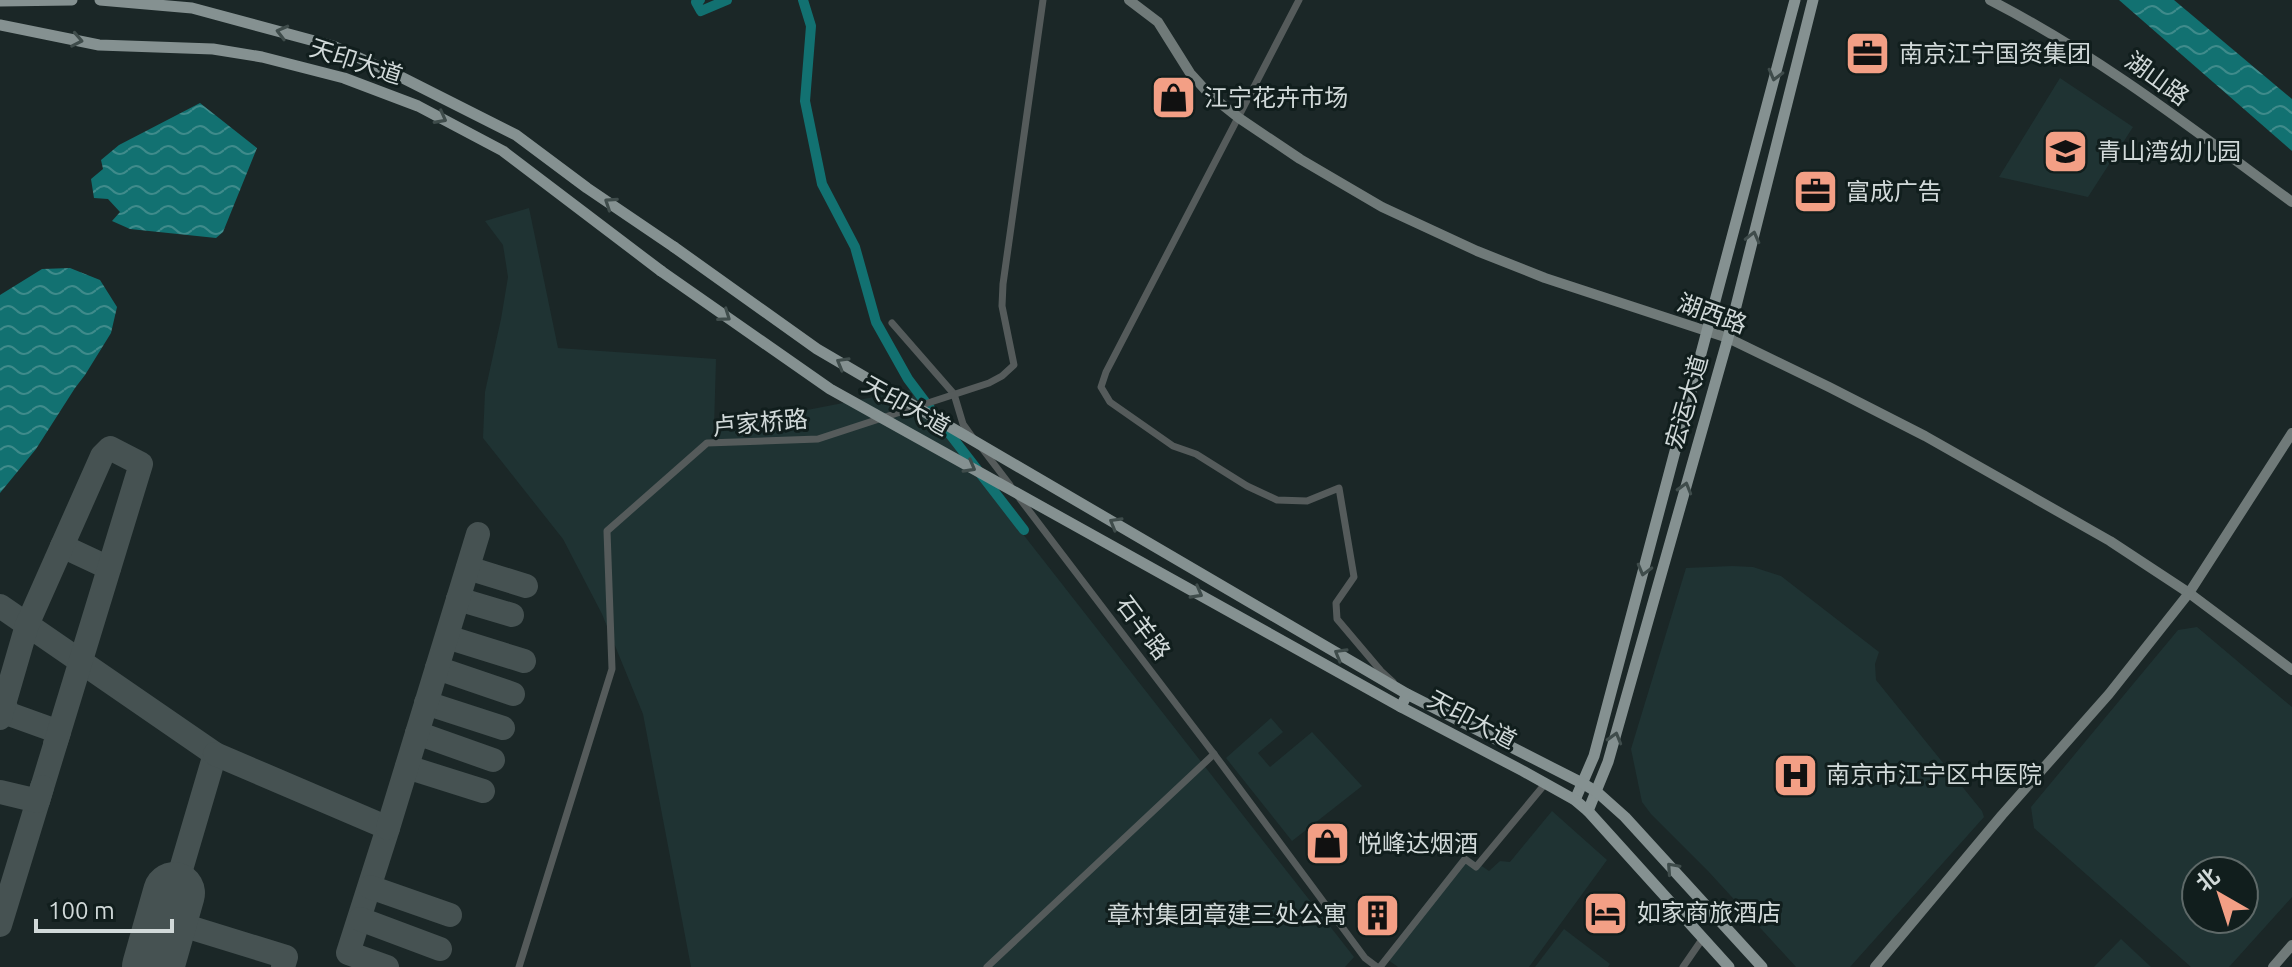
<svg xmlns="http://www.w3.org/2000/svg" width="2292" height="967" font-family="Ubuntu,'Noto Sans SC',sans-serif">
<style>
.built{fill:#1f3333;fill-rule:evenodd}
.water{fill:url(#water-waves)}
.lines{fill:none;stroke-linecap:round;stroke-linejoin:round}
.canal{stroke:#127171;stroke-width:10}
.taxiway{stroke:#465252;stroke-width:24}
.runway{stroke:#465252;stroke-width:62}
.street{stroke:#555b5b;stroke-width:7}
.secondary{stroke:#707a79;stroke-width:10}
.primary{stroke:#859191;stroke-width:11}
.primary-bridge{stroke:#859191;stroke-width:11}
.oneway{stroke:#3f4c4b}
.labels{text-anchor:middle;stroke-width:6;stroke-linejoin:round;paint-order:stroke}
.poi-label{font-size:24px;fill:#d1d9d9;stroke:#111e1d;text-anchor:start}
.street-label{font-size:24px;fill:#d1d9d9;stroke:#111e1d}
</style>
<defs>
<pattern id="water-waves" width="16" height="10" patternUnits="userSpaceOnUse" patternTransform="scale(2)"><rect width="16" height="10" fill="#127171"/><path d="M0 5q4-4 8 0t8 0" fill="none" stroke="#3f8b8b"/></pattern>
</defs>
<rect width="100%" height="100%" fill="#1b2727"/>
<g class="built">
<path d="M2060,78L2133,127L2088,197L1999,177Z"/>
<path d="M529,208L558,348L716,359L714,428L910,390L1354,957L1345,967H691L643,714L602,614L563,539L483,438L485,392L501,319L508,277L503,245L485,221Z"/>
<path d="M1732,566L1753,567L1781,576L1879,652L1875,664L1876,680L1982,811L1984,817L1850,967H1796L1708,871L1651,814L1642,802L1631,749L1686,568Z"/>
<path d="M2197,627L2292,707V897L2229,967H2191L2034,828L2031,807L2178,630ZM2196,871H2244V919H2196Z"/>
<path d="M1271,718L1283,732L1258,753L1270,767L1312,732L1362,786L1292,841L1226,758Z"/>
<path d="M1552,811L1607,860L1529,967H1398L1384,957L1464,854L1489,871L1500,861L1510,862Z"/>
<path d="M1564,929L1610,964L1608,967H1535Z"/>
<path d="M2121,939L2151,967H2094Z"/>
</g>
<g class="water">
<path d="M2119,0H2174L2292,99V151Z"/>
<path d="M200,103L257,148L223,232L216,238L130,229L112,221L120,212L108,199L94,198L91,179L103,169L101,160L119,145Z"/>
<path d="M70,268L100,280L117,307L111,333L85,375L75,388L36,449L0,493V295L42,269Z"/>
</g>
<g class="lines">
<g class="canal">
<path d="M700,0L696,2L701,11L727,0"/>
<path d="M803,0L811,26L805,101L822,184L855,247L876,322L908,379L932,411"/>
<path d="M942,424L1024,530"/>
</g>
<g class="taxiway">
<path d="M62,546L109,568"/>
<path d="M468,568L526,586"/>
<path d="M458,599L512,615"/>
<path d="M0,606L215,754L174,893"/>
<path d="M447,637L524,661"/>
<path d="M437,668L513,694"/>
<path d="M426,703L503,728"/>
<path d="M4,704L9,714L59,732L55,744"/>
<path d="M0,718L27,625L102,456L110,448L141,464L0,925"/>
<path d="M417,733L493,760"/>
<path d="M215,754L388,828L348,953L387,967"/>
<path d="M407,767L483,791"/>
<path d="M0,792L38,801L42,787"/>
<path d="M388,828L478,534"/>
<path d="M370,887L450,915"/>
<path d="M360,919L440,949"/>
<path d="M166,920L286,957L283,967"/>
</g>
<path class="runway" d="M153,967L174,893"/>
<g class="street">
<path d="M1299,0L1106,372L1101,387L1110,402L1173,446L1196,454L1247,486L1277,500L1307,501L1339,488L1354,577L1336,603L1337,619L1381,671L1393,682"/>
<path d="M892,323L954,394L963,424L973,438"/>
<path d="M981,447L1010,485"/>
<path d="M1017,495L1214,754L1365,958L1377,967"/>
<path d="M519,967L612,669L607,531L707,443L818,439L989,383L1002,376L1014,365L1002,306L1003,284L1043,0"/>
<path d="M987,967L1214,754"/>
<path d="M1380,967L1465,859L1476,867L1545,784"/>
<path d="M1683,967L1703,938"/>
</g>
<g class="secondary">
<path d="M1129,0L1158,22L1190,73L1210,95L1239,118L1300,159L1382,207L1477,251L1545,278L1728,338L1829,387L1925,436L2110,541L2189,593L2292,670"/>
<path d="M1990,0C2099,56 2194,130 2292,202"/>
<path d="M1875,967L2002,815L2109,694L2189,593L2292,433"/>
<path d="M2273,967L2292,945"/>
</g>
<g class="primary">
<path d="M100,0L192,8L333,46L401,77L516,135L587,188L674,247"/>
<path d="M0,1L72,0"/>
<path d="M0,25L99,45L213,49L262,57L344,78L418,106L503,151L661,271"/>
<path d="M1575,800L1594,756L1795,0"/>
<path d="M1588,811L1608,762L1728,338L1813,0"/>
<path d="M1729,967L1588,811L1575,800L1523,771L1401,707L1407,694L1582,783L1597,792L1625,817L1762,967"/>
</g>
<g class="primary-bridge">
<path d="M674,247L817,349L1407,694"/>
<path d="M661,271L830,389L1401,707"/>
</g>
</g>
<defs><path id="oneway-chevron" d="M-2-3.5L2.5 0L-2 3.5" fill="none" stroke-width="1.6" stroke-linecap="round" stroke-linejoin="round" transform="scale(2)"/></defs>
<g class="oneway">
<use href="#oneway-chevron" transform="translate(282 32) rotate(-165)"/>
<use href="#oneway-chevron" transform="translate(77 40) rotate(11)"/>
<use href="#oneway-chevron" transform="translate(1775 75) rotate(105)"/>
<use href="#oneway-chevron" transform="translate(441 118) rotate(28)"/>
<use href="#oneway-chevron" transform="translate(610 203) rotate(-146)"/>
<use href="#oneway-chevron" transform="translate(1753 237) rotate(-76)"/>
<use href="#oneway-chevron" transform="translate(725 316) rotate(35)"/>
<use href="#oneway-chevron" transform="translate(842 363) rotate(-150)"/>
<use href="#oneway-chevron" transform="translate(970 467) rotate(29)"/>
<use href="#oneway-chevron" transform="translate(1685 488) rotate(-74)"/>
<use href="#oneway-chevron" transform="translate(1115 523) rotate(-150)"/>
<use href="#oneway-chevron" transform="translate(1644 570) rotate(105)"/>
<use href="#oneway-chevron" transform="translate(1197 593) rotate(29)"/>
<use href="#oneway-chevron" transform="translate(1340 654) rotate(-150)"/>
<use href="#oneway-chevron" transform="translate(1615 738) rotate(-74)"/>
<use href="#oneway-chevron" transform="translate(1672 868) rotate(-132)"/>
</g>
<defs>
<symbol id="office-square" viewBox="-11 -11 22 22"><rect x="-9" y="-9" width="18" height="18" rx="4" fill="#f39f85" stroke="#111e1d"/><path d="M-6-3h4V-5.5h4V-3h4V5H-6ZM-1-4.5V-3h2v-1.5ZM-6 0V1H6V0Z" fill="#111"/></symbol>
<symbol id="shop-square" viewBox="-11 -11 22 22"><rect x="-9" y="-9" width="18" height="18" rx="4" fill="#f39f85" stroke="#111e1d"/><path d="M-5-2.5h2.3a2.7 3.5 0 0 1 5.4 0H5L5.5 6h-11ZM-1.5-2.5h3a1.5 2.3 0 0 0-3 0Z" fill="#111"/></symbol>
<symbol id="school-square" viewBox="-11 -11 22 22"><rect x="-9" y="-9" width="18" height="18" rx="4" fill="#f39f85" stroke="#111e1d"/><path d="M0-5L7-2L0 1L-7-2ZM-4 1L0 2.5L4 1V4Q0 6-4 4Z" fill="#111"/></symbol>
<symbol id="hospital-square" viewBox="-11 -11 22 22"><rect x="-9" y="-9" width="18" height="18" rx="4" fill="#f39f85" stroke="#111e1d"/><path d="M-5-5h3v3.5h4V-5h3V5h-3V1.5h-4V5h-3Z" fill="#111"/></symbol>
<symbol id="hotel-square" viewBox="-11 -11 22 22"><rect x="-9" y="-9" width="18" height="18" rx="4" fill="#f39f85" stroke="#111e1d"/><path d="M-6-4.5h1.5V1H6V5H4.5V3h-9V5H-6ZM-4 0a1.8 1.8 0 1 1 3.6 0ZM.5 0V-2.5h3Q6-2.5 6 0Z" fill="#111"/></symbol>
<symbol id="building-square" viewBox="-11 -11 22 22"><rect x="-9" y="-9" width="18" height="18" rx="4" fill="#f39f85" stroke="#111e1d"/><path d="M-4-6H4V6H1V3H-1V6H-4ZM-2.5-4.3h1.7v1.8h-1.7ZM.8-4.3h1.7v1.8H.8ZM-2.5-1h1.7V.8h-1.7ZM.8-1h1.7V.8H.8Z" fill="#111"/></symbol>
</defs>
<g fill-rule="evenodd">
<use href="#office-square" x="1842" y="28" width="51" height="51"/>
<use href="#shop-square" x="1148" y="72" width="51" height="51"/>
<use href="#school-square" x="2040" y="126" width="51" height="51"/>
<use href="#office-square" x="1790" y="166" width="51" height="51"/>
<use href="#hospital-square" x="1770" y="750" width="51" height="51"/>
<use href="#shop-square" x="1302" y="818" width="51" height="51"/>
<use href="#hotel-square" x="1580" y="888" width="51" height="51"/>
<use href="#building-square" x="1352" y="890" width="51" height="51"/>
</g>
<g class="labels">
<g class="poi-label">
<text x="1899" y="62">南京江宁国资集团</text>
<text x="1204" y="106">江宁花卉市场</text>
<text x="2097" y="160">青山湾幼儿园</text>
<text x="1846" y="200">富成广告</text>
<text x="1826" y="783">南京市江宁区中医院</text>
<text x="1358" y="852">悦峰达烟酒</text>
<text x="1637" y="921">如家商旅酒店</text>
<text x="1347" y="923" text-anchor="end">章村集团章建三处公寓</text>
</g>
<g class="street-label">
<text transform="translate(356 62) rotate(18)" y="8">天印大道</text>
<text transform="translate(2157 79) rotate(36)" y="8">湖山路</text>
<text transform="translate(1712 314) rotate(20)" y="8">湖西路</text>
<text transform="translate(1687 402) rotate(-74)" y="8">宏运大道</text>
<text transform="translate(906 406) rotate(29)" y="8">天印大道</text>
<text transform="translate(760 423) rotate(-5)" y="8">卢家桥路</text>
<text transform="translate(1143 628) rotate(53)" y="8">石羊路</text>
<text transform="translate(1472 720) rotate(28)" y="8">天印大道</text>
</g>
</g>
<g transform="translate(2220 895) rotate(321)"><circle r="38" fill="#111e1d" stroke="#5e6968" stroke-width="2"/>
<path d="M0-6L14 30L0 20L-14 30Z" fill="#f39f85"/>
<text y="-12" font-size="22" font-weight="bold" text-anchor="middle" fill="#d1d9d9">北</text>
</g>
<path d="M36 919v12h136v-12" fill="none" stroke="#d1d9d9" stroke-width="4"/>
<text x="48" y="919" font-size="24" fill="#d1d9d9" stroke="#111e1d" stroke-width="6" paint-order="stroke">100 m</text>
</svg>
